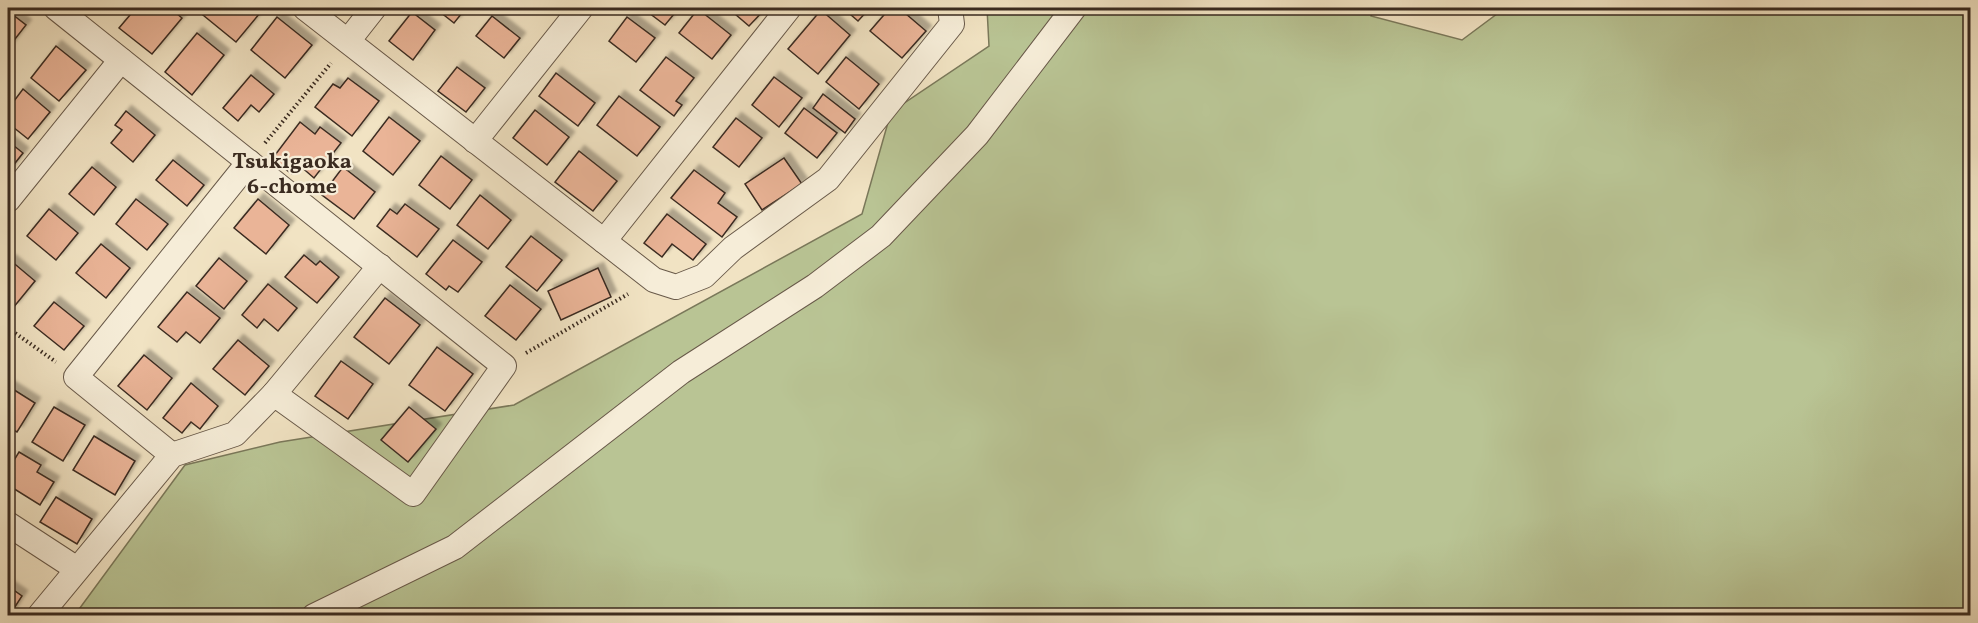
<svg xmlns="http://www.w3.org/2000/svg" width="1978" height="623" font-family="Vollkorn,serif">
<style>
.green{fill:#b9c494;stroke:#7a785a;stroke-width:1.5}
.building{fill:#eab497;stroke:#3a2b20;stroke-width:1.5;filter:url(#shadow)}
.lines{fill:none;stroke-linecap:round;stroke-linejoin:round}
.minor-casing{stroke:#685949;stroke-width:26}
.path{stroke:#3a2b20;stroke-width:4;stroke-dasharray:1.5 3;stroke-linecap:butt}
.minor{stroke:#f6edd8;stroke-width:24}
.labels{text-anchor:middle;stroke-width:4.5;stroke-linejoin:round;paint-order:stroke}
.neighbourhood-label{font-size:22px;font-weight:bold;fill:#3a2b20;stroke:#f6edd8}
</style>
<defs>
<filter id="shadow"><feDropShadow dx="5.5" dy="-5.5" stdDeviation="1.5" flood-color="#0004"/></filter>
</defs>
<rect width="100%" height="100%" fill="#f1e3c3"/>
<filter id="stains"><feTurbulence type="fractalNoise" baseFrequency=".00333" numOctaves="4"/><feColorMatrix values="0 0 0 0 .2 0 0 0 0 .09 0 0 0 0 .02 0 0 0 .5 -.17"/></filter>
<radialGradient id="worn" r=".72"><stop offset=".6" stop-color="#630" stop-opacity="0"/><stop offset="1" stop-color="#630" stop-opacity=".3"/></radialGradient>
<path class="green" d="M987,8H1373L1371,16L1462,40L1505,8H1970V615L74,616L185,465L280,442L514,405L862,214L891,112L989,46Z"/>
<g class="building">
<path d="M136,8H170L182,18L152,54L119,28Z"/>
<path d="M201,8H253L260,13L236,42L198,11Z"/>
<path d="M435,8H466L454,23Z"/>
<path d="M647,8H679L665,25L645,10Z"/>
<path d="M728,8H766L749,26Z"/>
<path d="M843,8H870L858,21Z"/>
<path d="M890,8H899L926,31L902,58L870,31Z"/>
<path d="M698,9L731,35L712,59L679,33Z"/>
<path d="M821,10L850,35L818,74L788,49Z"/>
<path d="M8,11L26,25L8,48Z"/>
<path d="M412,12L435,30L413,60L389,41Z"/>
<path d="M492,16L520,38L504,58L476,36Z"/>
<path d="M277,17L312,45L285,78L251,50Z"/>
<path d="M627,17L655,38L636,62L609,41Z"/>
<path d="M197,33L224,55L192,95L165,72Z"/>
<path d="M56,46L86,70L59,101L31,78Z"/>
<path d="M666,57L694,78L676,101L682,105L674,116L640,90Z"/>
<path d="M846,57L879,84L859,109L826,82Z"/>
<path d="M457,67L485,88L466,112L438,91Z"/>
<path d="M556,73L595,103L578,126L539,96Z"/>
<path d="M251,75L274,94L259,112L251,105L238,121L223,108Z"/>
<path d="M774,77L802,98L779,127L752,105Z"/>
<path d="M348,78L379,101L352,136L315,107L333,84L340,88Z"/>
<path d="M23,89L50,112L28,139L8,123V109Z"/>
<path d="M823,94L855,119L845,133L813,108Z"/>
<path d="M619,96L660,127L637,156L597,125Z"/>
<path d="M804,108L837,133L817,158L785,133Z"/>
<path d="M535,110L569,137L547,165L513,138Z"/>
<path d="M126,111L155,135L133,162L111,143L122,130L115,125Z"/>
<path d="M389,117L420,141L393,175L363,151Z"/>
<path d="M736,118L762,138L739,167L713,147Z"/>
<path d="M300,122L315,134L320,127L341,143L314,178L299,165L292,174L272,159Z"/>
<path d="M8,141L23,153L8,172Z"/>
<path d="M579,151L617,181L593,211L555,182Z"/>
<path d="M441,156L472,180L450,209L419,185Z"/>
<path d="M784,158L802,184L762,210L745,184Z"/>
<path d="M173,160L204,185L187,206L156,180Z"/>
<path d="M92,167L116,187L94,215L69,194Z"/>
<path d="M343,167L375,192L354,219L322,195Z"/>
<path d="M694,170L725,193L718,203L737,217L722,237L671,198Z"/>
<path d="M480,195L511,220L488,249L457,225Z"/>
<path d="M136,199L168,224L147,250L116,224Z"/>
<path d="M258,199L289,225L266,254L234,228Z"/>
<path d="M405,204L439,229L417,257L377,226L390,209L397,214Z"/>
<path d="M49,209L78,233L56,260L27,236Z"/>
<path d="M667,214L706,244L693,260L672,244L662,257L644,243Z"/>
<path d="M531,236L562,260L537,291L506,267Z"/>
<path d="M453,240L482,262L458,292L449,286L446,290L426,274Z"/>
<path d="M101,244L130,268L106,298L76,273Z"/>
<path d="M304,255L316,265L320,261L339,277L317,303L285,277Z"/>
<path d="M219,258L247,281L224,309L196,286Z"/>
<path d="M10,260L35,281L13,308L8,304V263Z"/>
<path d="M598,268L611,297L561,320L548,291Z"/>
<path d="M268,284L297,308L278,331L264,319L257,328L242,315Z"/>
<path d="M510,285L541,309L516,340L485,316Z"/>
<path d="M187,292L220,318L200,343L186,332L177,342L158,327Z"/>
<path d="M385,298L420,325L389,364L354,337Z"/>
<path d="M54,302L84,326L64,350L34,326Z"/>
<path d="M238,340L269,366L245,395L213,369Z"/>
<path d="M437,347L473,374L445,411L409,385Z"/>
<path d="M144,355L172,378L147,410L118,386Z"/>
<path d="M341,361L373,384L348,419L315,396Z"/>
<path d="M191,383L218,406L200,429L191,422L182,433L163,418Z"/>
<path d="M8,386L35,403L17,432L8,427Z"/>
<path d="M54,407L85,425L63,461L32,442Z"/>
<path d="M409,407L436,429L408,462L381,440Z"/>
<path d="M94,436L135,461L115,495L73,470Z"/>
<path d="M19,452L41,465L37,472L54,482L40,505L8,485V470Z"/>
<path d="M56,497L92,519L77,544L40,522Z"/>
<path d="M8,586L22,596L9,616H8Z"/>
</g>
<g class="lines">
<defs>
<g id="minor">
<path d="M305,8L654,280L676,287L704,276L733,248L828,179L952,24L950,8"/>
<path d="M348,41L374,8"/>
<path d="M475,141L581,8"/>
<path d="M8,200L121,60"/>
<path d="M604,241L789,8"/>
<path d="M274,394L380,266"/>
<path d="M172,455L76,377L249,162"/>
<path d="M8,524L77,569"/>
<path d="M39,616L172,455L235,434L274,394L413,494L504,366L56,8"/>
<path d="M314,616L455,547L681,372L815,286L881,236L977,135L1074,8"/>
</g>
</defs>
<use href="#minor" class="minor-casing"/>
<g class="path">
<path d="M265,143L331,63"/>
<path d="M8,328L56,362"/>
<path d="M526,353L628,294"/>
</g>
<use href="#minor" class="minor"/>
</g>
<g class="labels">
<g class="neighbourhood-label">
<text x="292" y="168">Tsukigaoka<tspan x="292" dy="25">6-chome</tspan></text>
</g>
</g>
<rect width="1978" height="623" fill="none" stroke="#f1e3c3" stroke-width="30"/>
<rect x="9" y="9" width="1960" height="605" fill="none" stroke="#3a2b20" stroke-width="3"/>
<rect x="15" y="15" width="1948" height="593" fill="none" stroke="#3a2b20" stroke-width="1.5"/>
<rect width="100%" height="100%" filter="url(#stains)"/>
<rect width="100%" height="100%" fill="url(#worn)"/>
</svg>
